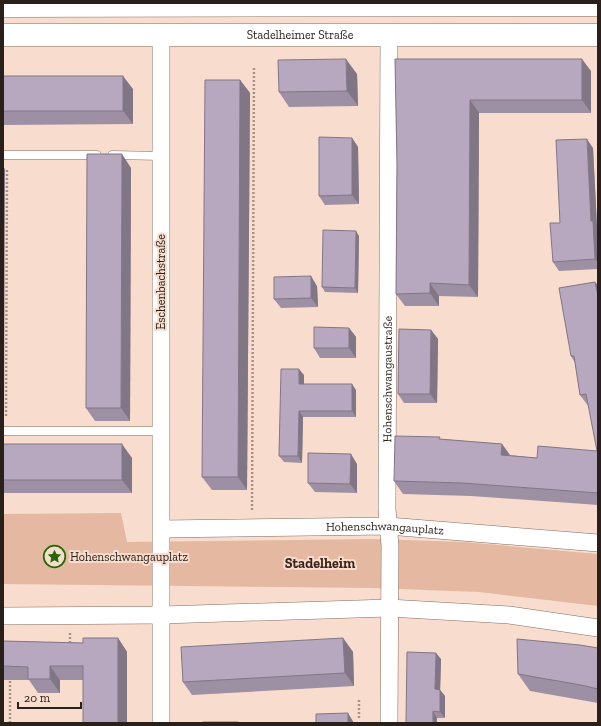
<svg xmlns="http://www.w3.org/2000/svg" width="601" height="726" font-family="'Zilla Slab',serif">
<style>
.green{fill:#e4b8a1}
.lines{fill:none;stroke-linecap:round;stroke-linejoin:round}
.service-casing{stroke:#846c5f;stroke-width:9}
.minor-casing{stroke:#846c5f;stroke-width:18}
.secondary-casing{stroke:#846c5f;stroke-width:23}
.path{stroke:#a79287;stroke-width:2.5;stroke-dasharray:2 2;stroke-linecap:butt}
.service{stroke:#fff;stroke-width:8}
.minor{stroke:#fff;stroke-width:17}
.secondary{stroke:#fff;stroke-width:22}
.wall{fill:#9e90a4}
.shaded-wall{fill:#817686}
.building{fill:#b8a8bf;stroke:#817686}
.labels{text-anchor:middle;stroke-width:4;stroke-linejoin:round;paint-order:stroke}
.street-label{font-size:12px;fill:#2a201b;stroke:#f8dccd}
.poi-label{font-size:12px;fill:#2a201b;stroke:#f8dccd;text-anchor:start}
.quarter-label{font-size:14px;font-weight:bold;fill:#3a251a;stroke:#f8dccd}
</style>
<rect width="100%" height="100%" fill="#f8dccd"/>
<path class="green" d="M121,513L127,542L372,539L464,542L598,554V606L479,592L372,588L3,584V514Z"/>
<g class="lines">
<defs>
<g id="service">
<path d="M3,155H97"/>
<path d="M112,155L162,156"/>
<path d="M3,431H161"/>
</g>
<g id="minor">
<path id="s1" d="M162,529L388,526L598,543"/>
<path d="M3,616L162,615L389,608L509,615L598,628"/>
<path d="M161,723V36"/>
<path id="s2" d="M389,723L390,546L387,509L389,35"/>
</g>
<g id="secondary">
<path d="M3,6L598,5"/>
<path id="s3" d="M3,35H598"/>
</g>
</defs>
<use href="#service" class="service-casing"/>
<use href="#minor" class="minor-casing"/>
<use href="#secondary" class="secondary-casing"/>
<g class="path">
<path d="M6,416L7,169"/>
<path d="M252,510L254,66"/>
<path d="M70,633V644"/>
<path d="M359,700V720"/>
<path d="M10,723V678"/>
</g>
<use href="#service" class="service"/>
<use href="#minor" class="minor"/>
<use href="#secondary" class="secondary"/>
</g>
<g class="wall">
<path d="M395,59L591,71V113H479L478,297L439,296V306H405L396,294L397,165Z"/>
<path d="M357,74L358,106L289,107L279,92Z"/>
<path d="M3,76L133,89V124L3,125Z"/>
<path d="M240,80L250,93L247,490H212L202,477Z"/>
<path d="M352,138L358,147L359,204L325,205L319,196Z"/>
<path d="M593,148L597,227L598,228V269L559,271L553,262Z"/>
<path d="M131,168L130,421H95L86,408Z"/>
<path d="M359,236L358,293L325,292L322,287Z"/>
<path d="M598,285V505L471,496L403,494L394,481L441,439L502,444L510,455L537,458L597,451L589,407L580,395L575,363L571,356Z"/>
<path d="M317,286L318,307L281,308L274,299Z"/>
<path d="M349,328L356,337V358H320L314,348Z"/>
<path d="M431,330L438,339L437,403H404L398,394Z"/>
<path d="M304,375V384L356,390V417H303L302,463L284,462L279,456Z"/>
<path d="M3,444L132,458V493H3Z"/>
<path d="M357,464V493L315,492L308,483Z"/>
<path d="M118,638L127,652L83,680H60V693H38L29,680H4L3,723V641L83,643Z"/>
<path d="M343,638L353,652L354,686L192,695L183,682Z"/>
<path d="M598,648V703L530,691L518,674Z"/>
<path d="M441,659L440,690L445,696V718H437V723H406Z"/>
</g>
<g class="shaded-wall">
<path d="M346,59L357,74L358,106L347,91Z"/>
<path d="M582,59L591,71V113L582,100Z"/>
<path d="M123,76L133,89V124L123,111Z"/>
<path d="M240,80L250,93L247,490L238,477Z"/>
<path d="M470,100L479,113L478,297L469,285Z"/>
<path d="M352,138L358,147L359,204L352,195Z"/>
<path d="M587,139L593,148L597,227L598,228V263L595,259L591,221Z"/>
<path d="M122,154L131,168L130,421L121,408Z"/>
<path d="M3,167L5,169L4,421L3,419Z"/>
<path d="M356,231L359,236L358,293L355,288Z"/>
<path d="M311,276L317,286L318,307L311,298Z"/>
<path d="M595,282L598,285V296Z"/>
<path d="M430,283L439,296V306L430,293Z"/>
<path d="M349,328L356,337V358L349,348Z"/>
<path d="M431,330L438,339L437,403L430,394Z"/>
<path d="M299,369L304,375V390L299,384Z"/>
<path d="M352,384L356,390V417L352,411Z"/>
<path d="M299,411L303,417L302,463L298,456Z"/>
<path d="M122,444L132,458V493L122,480Z"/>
<path d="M502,444L511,457L501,455Z"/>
<path d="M351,454L357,464V493L350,484Z"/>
<path d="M118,638L127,652V723H118Z"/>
<path d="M343,638L353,652L354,686L345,673Z"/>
<path d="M436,653L441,659L440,696L435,689Z"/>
<path d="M50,666L60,680V693L50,679Z"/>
<path d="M3,679L4,680L3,723Z"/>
<path d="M440,690L445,696V718L440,712Z"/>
<path d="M433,711L437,718V723H433Z"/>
<path d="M348,713L354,723H348Z"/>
</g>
<g class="building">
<path d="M346,59L347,91L279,92L278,60Z"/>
<path d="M395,59H582V100H470L469,285L430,283V293L396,294L397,165Z"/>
<rect x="3" y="76" width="120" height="35"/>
<path d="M205,80H240L238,477H202Z"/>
<path d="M319,137L352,138V195L319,196Z"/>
<path d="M587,139L591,221H593L595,259L553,262L550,223H560L556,140Z"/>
<path d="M87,154H122L121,408H86Z"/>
<path d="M323,230L356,231L355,288L322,287Z"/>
<path d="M311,276V298L274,299V277Z"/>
<path d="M595,282L598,296V493L462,483L394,481L395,436L440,437L439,439L502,444L501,455L537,458L538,446L597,451L586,394L580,395L574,356H571L559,288Z"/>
<path d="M314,327L349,328V348H314Z"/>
<path d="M399,329L431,330L430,394H398Z"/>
<path d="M281,369H299V384H352V411H299L298,456H279Z"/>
<rect x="3" y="444" width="119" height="36"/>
<path d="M308,453L351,454L350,484L308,483Z"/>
<path d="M83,638H118V723H83V666H50V679H28V667L3,666V641L83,643Z"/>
<path d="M343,638L345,673L183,682L181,647Z"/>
<path d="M517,639L580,645L598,648V689L581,685L518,674Z"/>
<path d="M407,652L436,653L435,689L440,690V712L433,711V723H406Z"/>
<path d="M348,713V723H316V714Z"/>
<rect x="203" y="722" width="35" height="1"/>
</g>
<defs>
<symbol id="sight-ring" viewBox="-11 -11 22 22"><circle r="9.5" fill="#f8dccd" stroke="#216a05" stroke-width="1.5"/><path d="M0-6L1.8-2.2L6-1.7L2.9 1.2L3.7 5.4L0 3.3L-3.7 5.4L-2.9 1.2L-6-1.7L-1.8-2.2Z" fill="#216a05"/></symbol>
</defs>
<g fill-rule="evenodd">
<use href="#sight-ring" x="42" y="544" width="25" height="25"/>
</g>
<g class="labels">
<g class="street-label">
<text dy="4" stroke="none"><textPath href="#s3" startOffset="297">Stadelheimer Straße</textPath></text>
<text transform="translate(161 282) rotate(-90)" y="4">Eschenbachstraße</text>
<text dy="4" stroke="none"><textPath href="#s2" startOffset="344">Hohenschwangaustraße</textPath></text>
<text dy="4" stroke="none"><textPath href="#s1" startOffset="223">Hohenschwangauplatz</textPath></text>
</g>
<g class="poi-label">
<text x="70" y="561">Hohenschwangauplatz</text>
</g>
<g class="quarter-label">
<text x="320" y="568">Stadelheim</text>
</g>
</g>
<rect width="601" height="726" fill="none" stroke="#2a201b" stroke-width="8"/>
<path d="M18 702v6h63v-6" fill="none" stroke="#2a201b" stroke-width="2"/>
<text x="24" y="702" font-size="12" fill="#2a201b" stroke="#f8dccd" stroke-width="3" paint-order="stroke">20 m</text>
</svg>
